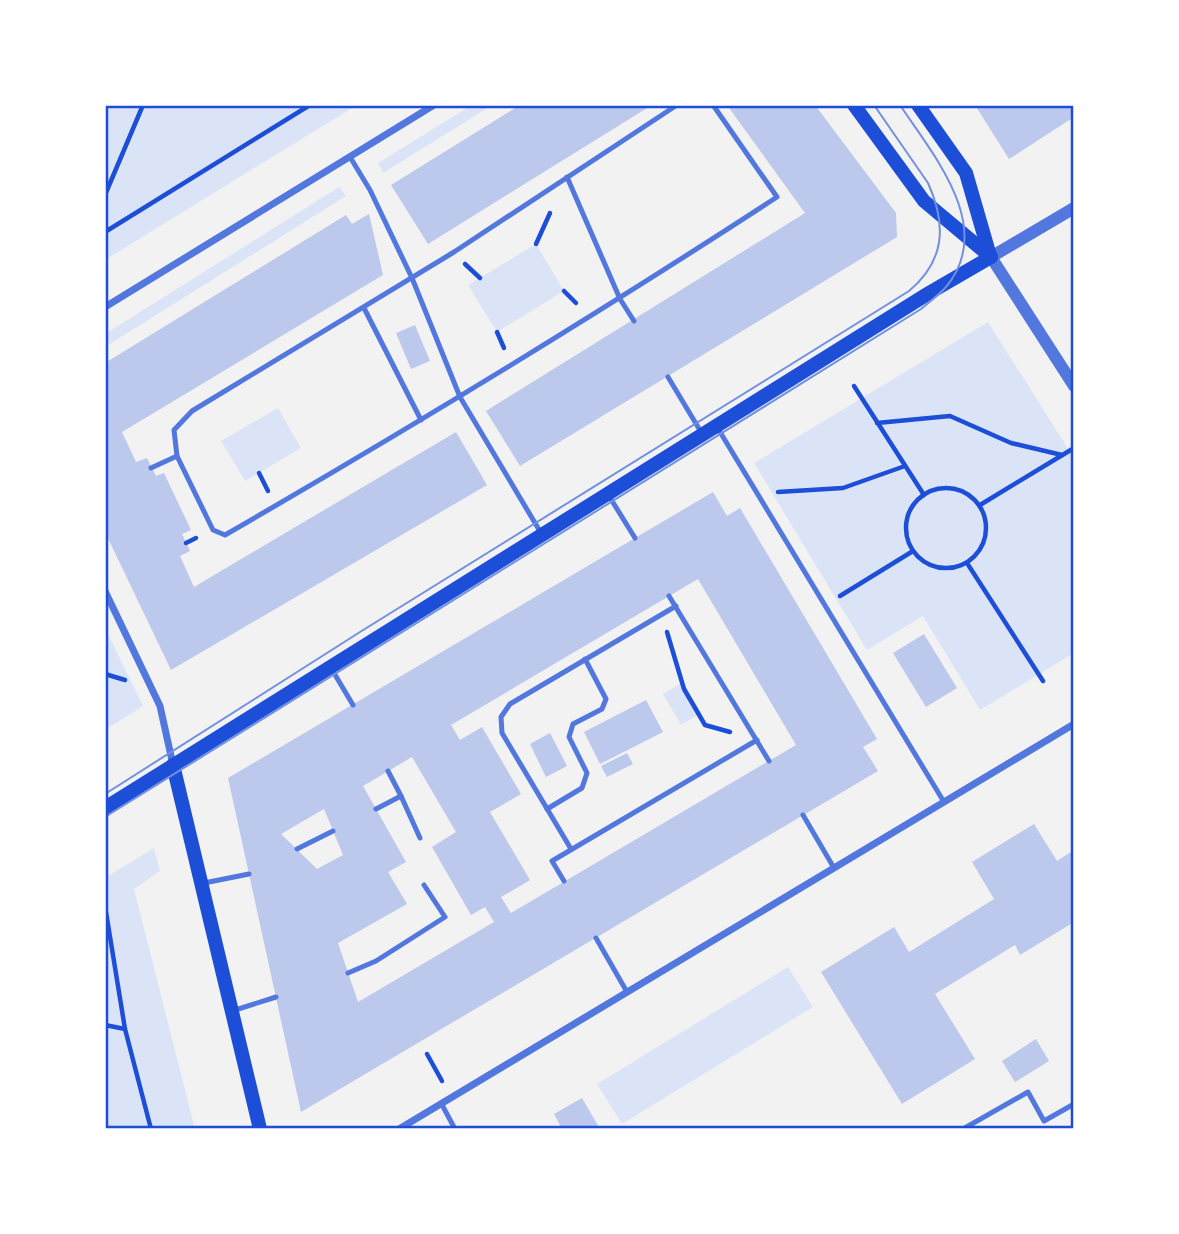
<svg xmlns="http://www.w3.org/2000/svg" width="1179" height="1234" font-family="Lato,sans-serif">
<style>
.green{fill:#dbe4f7}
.building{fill:#bdc9ec;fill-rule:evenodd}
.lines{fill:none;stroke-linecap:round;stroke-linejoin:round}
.path{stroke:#1d4ed8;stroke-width:4.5}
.service{stroke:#5277de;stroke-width:5}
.minor{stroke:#5277de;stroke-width:7}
.tertiary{stroke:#5277de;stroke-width:12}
.secondary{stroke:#1d4ed8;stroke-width:14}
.tram{stroke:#7290e2;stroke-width:2}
.neatline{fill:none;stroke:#1d4ed8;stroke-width:2.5}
</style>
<rect width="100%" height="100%" fill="#f2f2f2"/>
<g class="green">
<path d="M105,105H357L105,260Z"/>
<path d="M472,105H484L486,109L383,173L378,163Z"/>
<path d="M339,187L346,196L105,347V334Z"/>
<path d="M536,244L564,291L497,332L468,285Z"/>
<path d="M988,322L1074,458V653L980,710L923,616L867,650L754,463Z"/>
<path d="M278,408L301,448L245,481L221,441Z"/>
<path d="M105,628L143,706L105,730Z"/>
<path d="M683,682L701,713L681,725L663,694Z"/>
<path d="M154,848L160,871L134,889L195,1129H105V878Z"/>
<path d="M788,967L813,1007L622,1124L597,1084Z"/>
</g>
<g class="building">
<path d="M520,105H652L428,244L391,185Z"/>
<path d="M727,105H815L896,213L897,237L520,466L486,411L805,213Z"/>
<path d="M975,105H1074V117L1009,159Z"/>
<path d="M369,214L383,275L122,432L136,462L147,458L156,476L164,473L191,530L182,534L190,551L180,556L194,587L456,432L487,485L171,670L105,532V363L346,215L352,224Z"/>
<path d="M415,325L430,361L411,369L396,333Z"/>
<path d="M713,492L727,516L740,508L877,739L863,747L878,771L301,1112L228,778ZM698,579L796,745L511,913L501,897L530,880L490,812L521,794L482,727L460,740L451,725ZM412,757L456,832L432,847L471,915L485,907L494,922L358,1002L338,943L407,904L388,872L406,862L363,786ZM324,809L343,855L317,869L281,834Z"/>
<path d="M924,634L957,688L926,707L893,653Z"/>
<path d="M646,700L663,732L600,764L584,732Z"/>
<path d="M550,733L567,766L546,777L530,744Z"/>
<path d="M627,753L633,764L607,777L601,766Z"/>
<path d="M1034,824L1057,861L1074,850V922L1020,955L1015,945L935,994L975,1059L902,1104L821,972L894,927L909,952L994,899L972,862Z"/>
<path d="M1036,1039L1049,1061L1015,1082L1002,1061Z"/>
<path d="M582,1098L600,1129H562L554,1114Z"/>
</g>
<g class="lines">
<g class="path">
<path d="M105,195L143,105"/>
<path d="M105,232L310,105"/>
<path d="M536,244L550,213"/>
<path d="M465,264L480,278"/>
<path d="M564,291L576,303"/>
<path d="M497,332L504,348"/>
<path d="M854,386L924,495"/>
<path d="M877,423L950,416L1011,443L1062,455"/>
<path d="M259,473L268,491"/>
<circle cx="946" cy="528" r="40"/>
<path d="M778,492L843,488L905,466"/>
<path d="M980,505L1074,448"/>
<path d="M186,543L196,538"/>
<path d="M967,563L1043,681"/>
<path d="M840,596L913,551"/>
<path d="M667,632L684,689L705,725L730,732"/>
<path d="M105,674L125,680"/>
<path d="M105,906L125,1029L151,1129"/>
<path d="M105,1025L125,1029"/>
<path d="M427,1054L442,1081"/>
</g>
<g class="service">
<path d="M677,105L454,252L192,411L174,430L177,456L213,530L225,535C412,427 596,315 777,197L713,105"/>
<path d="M350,157L370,190L412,278L460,397L541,533"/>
<path d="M567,177L620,299L634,321"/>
<path d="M364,308L421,420"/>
<path d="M668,377L701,432"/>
<path d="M717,427L944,802"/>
<path d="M151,468L177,456"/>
<path d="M609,496L635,538"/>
<path d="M669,596L769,761"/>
<path d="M331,668L353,705"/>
<path d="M388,771L401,796"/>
<path d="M376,809L401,796L420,838"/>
<path d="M547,809L582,788L587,773L569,737L573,724L602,709L606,699L585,659"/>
<path d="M803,815L834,868"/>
<path d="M297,849L333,831"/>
<path d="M571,849L502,733L501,717L510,704L676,606"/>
<path d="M564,881L552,861L757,740"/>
<path d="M204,883L249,874"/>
<path d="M596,938L627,992"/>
<path d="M348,973L376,961L445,917L424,885"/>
<path d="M232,1011L276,997"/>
<path d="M441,1103L455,1129"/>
<path d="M963,1129L1028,1092L1044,1121L1074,1104"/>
</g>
<g class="minor">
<path d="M105,307L434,105"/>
<path d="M105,591L160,706L173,765"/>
<path d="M399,1129L1074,724"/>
</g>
<path class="tertiary" d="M1074,208L991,257L1074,386"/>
<g class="secondary">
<path d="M854,105L924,201L991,257"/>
<path d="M918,105L966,173L990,256"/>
<path d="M173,765L260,1129"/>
<path d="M105,808L929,293L991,257"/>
</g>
<g class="tram">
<path d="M105,794L360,632L909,291C945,261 947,225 928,183L874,105"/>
<path d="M105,817L921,309C929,302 939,295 946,287C996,227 933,155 900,105"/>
</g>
</g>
<rect width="1179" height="1234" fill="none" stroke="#ffffff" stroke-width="214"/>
<rect x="107" y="107" width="965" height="1020" class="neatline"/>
</svg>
